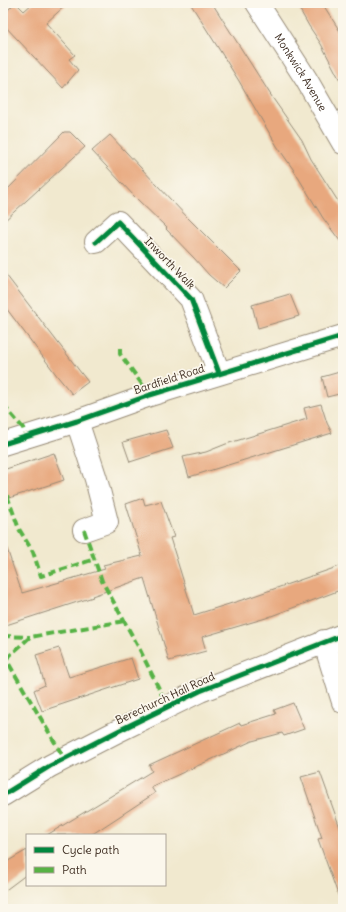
<svg xmlns="http://www.w3.org/2000/svg" width="346" height="912" font-family="Delius,sans-serif">
<style>
.building{fill:#e8a87e}
.lines{fill:none;stroke-linecap:round;stroke-linejoin:round}
.minor-casing{stroke:#968a76;stroke-width:24}
.minor{stroke:#fff;stroke-width:22}
.quiet{stroke:#57b245;stroke-width:4;stroke-dasharray:8 4;stroke-linecap:butt}
.cycleway-casing{stroke:#fbf7ec;stroke-width:8}
.cycleway{stroke:#00873e;stroke-width:5}
.labels{text-anchor:middle;stroke-width:3.5;stroke-linejoin:round;paint-order:stroke}
.street-label{font-size:11px;fill:#3b2a1e;stroke:#fbf7ec}
</style>
<rect width="100%" height="100%" fill="#fbf7ec"/>
<filter id="ink" filterUnits="userSpaceOnUse"><feTurbulence type="fractalNoise" baseFrequency=".025" numOctaves="2"/><feDisplacementMap in="SourceGraphic" scale="8" xChannelSelector="R" yChannelSelector="G"/><feConvolveMatrix kernelMatrix="1 2 1 2 8 2 1 2 1" color-interpolation-filters="sRGB"/></filter>
<filter id="wash" filterUnits="userSpaceOnUse"><feTurbulence type="fractalNoise" baseFrequency=".012" numOctaves="4" result="noise"/><feDisplacementMap in="SourceGraphic" scale="16" xChannelSelector="R" yChannelSelector="G"/><feGaussianBlur stdDeviation="0.9" result="paint"/><feColorMatrix in="noise" values="0 0 0 0 0 0 0 0 0 0 0 0 0 0 0 0 0 1.4 0 .05"/><feComposite in="paint" operator="in"/></filter>
<g filter="url(#wash)">
<rect width="100%" height="100%" fill="#f1e9cf"/>
<g id="blocks">
<g class="building">
<path d="M15,3H16L24,11L33,3H68L46,23L75,55L69,59L78,70L63,88L3,24V15Z"/>
<path d="M190,3H212L274,100L302,140L311,159L343,209V245L323,218L293,169L277,146L239,81Z"/>
<path d="M296,3H322L343,36V86L321,44L309,26Z"/>
<path d="M64,132H70L85,147L3,222V194Z"/>
<path d="M110,135L188,218L241,271L224,288L209,275L194,258L166,229L167,228L135,197L92,151Z"/>
<path d="M3,271L88,382L72,394L58,377L3,304Z"/>
<path d="M290,294L299,316L258,328L252,305Z"/>
<path d="M343,371V393L327,397L322,377Z"/>
<path d="M321,404L327,423L332,433L189,477L183,457L206,452L226,444L307,419L304,408Z"/>
<path d="M166,430L173,448L130,462L123,442Z"/>
<path d="M54,453L64,480L3,500V470Z"/>
<path d="M143,498L145,505L161,501L174,537L170,538L194,615L245,599L343,565V589L266,618L202,637L206,651L169,661L144,578L92,596L93,597L3,626V546H6L22,593L105,569L103,565L142,556L126,504Z"/>
<path d="M59,648L69,677L131,658L138,679L42,711L34,690L45,685L36,655Z"/>
<path d="M293,703L304,729L284,736L282,733L252,741L151,787L155,793L91,835H47L152,771L149,765L240,723L241,725L276,714L274,710Z"/>
<path d="M320,772L343,836V902L341,903L318,839L322,838L301,777Z"/>
<path d="M27,850V874L3,892V864Z"/>
</g>
</g>
</g>
<g filter="url(#ink)">
<use href="#blocks" fill-opacity="0" stroke="#968a76" stroke-width="1"/>
<g class="lines">
<defs>
<g id="minor">
<path id="s1" d="M257,3L306,79L343,143"/>
<path d="M96,242L118,222L191,299L219,373"/>
<path d="M77,421L96,479L107,522L84,530"/>
<path d="M3,444L77,421L150,395L343,336"/>
<path d="M324,641L343,702"/>
<path d="M3,795L50,766L118,731L200,691L343,635"/>
</g>
</defs>
<use href="#minor" class="minor-casing"/>
<use href="#minor" class="minor"/>
<g class="quiet">
<path d="M120,348V354L150,395"/>
<path d="M3,407L4,406L23,428L26,437"/>
<path d="M3,484L19,529L33,552L41,576L95,559"/>
<path d="M84,530L102,581L138,646L168,707"/>
<path d="M3,636L30,637"/>
<path d="M3,654L64,758"/>
<path d="M6,659L30,637L125,621"/>
</g>
<defs>
<g id="cycleway">
<path d="M96,242L118,222L191,299L219,373"/>
<path d="M3,444L77,421L150,395L343,336"/>
<path d="M3,795L50,766L118,731L200,691L343,635"/>
</g>
</defs>
<use href="#cycleway" class="cycleway-casing"/>
<use href="#cycleway" class="cycleway"/>
</g>
</g>
<g class="labels">
<g class="street-label">
<text dy="4" stroke="none"><textPath href="#s1" startOffset="82">Monkwick Avenue</textPath></text>
<text transform="translate(170 263) rotate(46)" y="4">Inworth Walk</text>
<text transform="translate(169 379) rotate(-18)" y="4">Bardfield Road</text>
<text transform="translate(165 698) rotate(-25)" y="4">Berechurch Hall Road</text>
</g>
</g>
<rect width="346" height="912" fill="none" stroke="#fbf7ec" stroke-width="16"/>
<rect x="26" y="834" width="140" height="52" fill="#fbf7ec" stroke="#aea59a"/>
<rect x="34" y="847" width="20" height="6" fill="#00873e" stroke="#aea59a"/>
<text x="62" y="854" font-size="12" fill="#3b2a1e">Cycle path</text>
<rect x="34" y="867" width="20" height="6" fill="#57b245" stroke="#aea59a"/>
<text x="62" y="874" font-size="12" fill="#3b2a1e">Path</text>
</svg>
